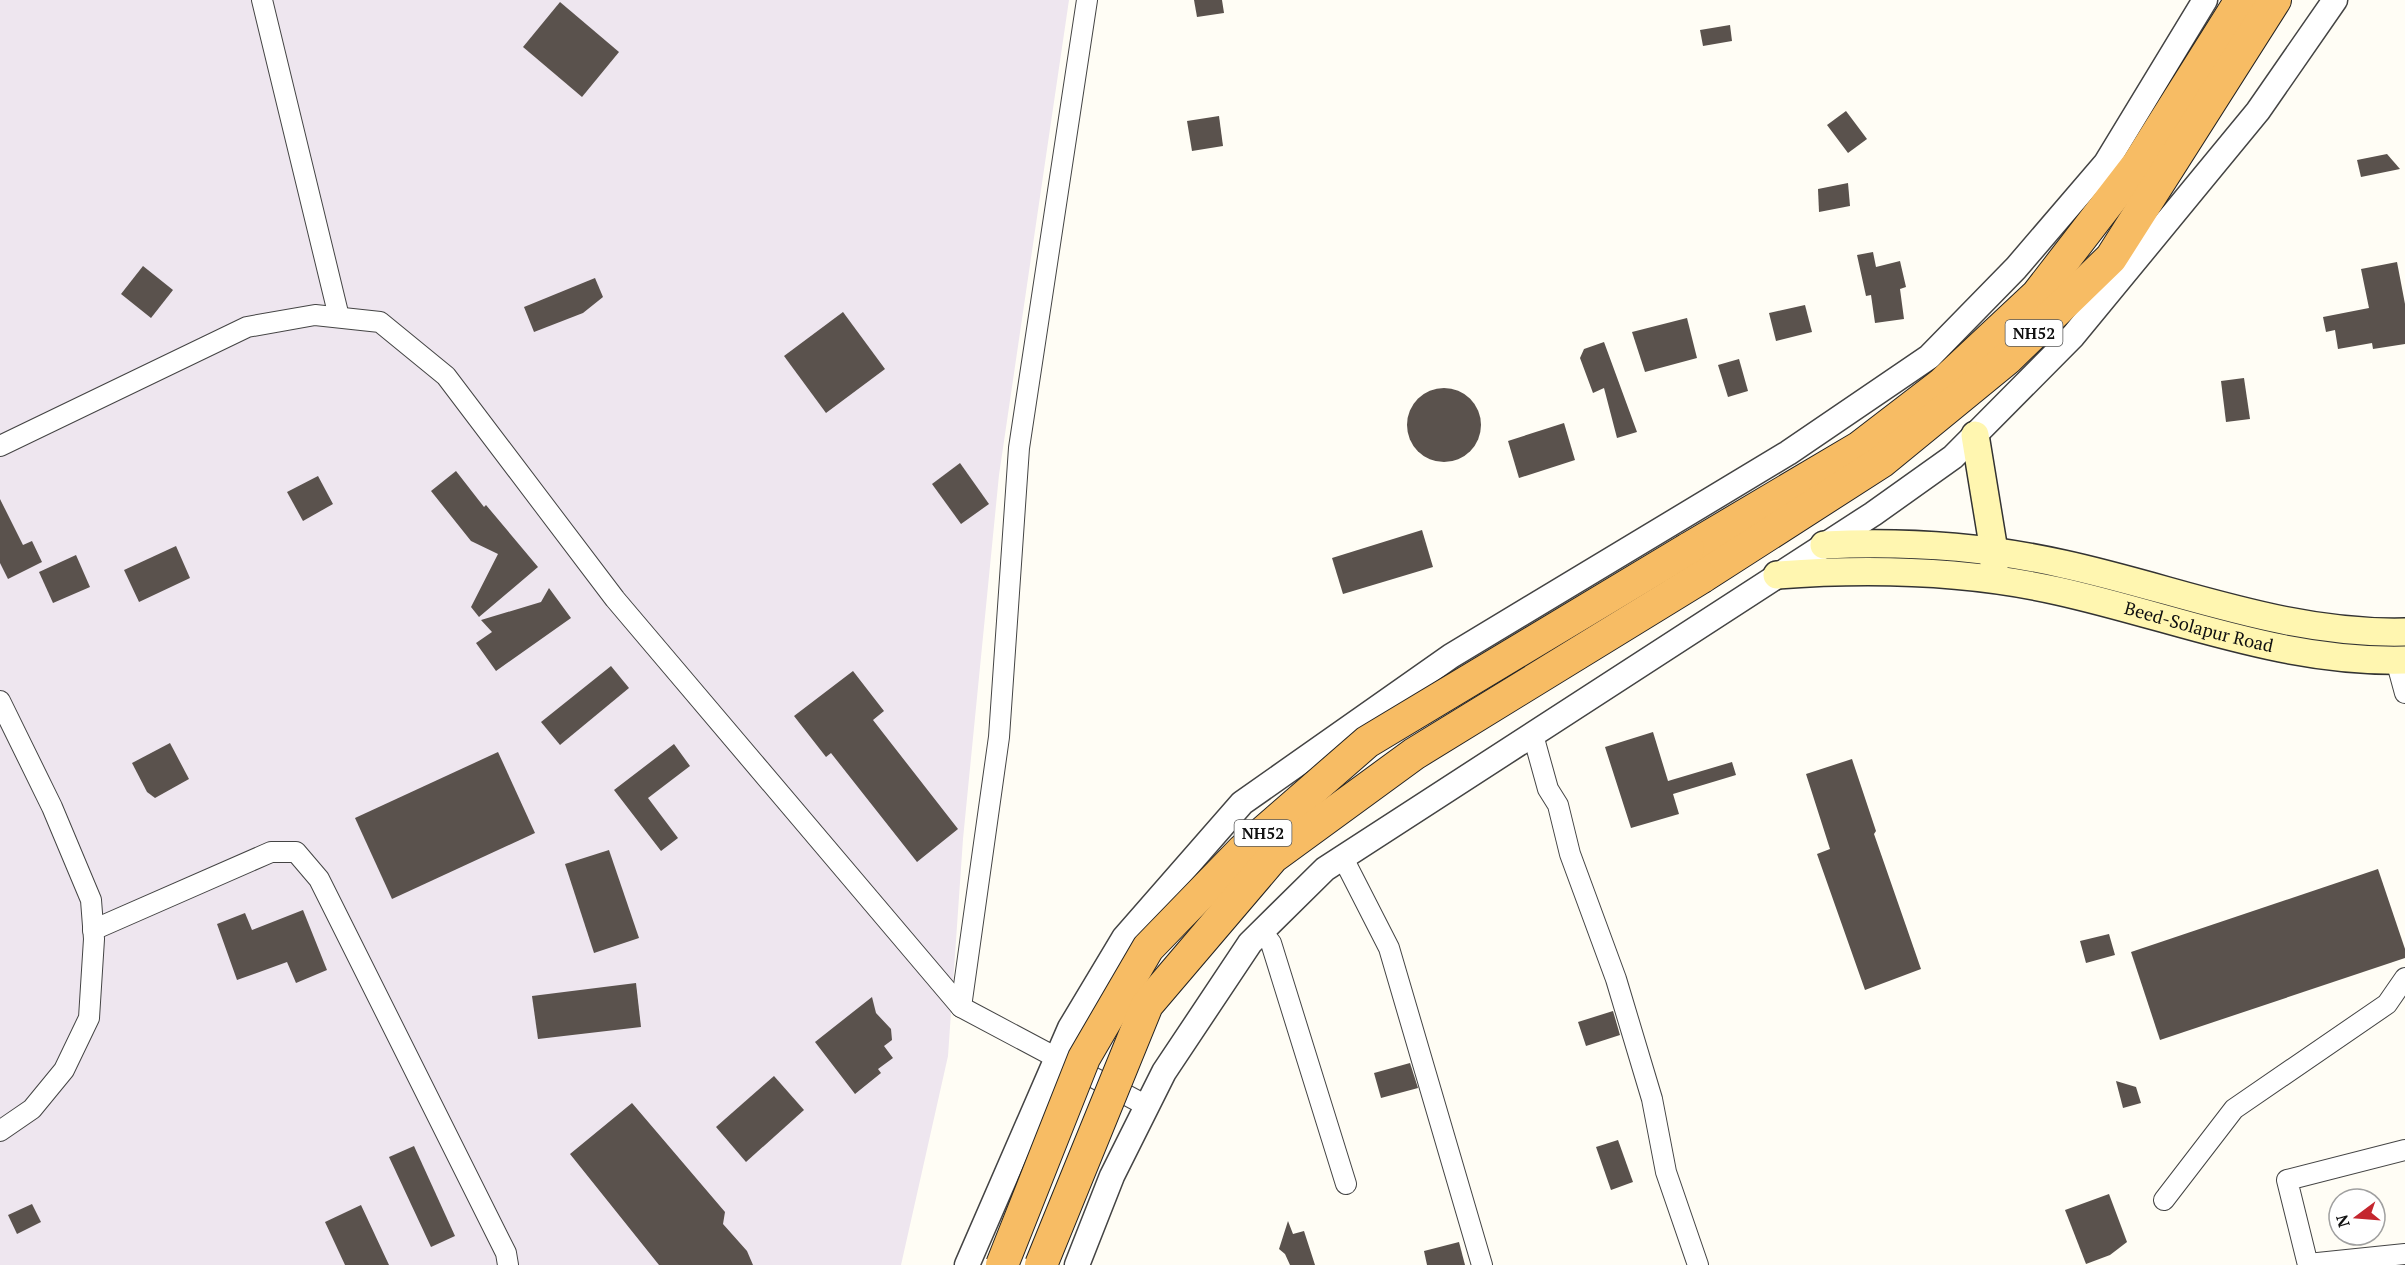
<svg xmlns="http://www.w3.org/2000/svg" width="2405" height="1265" font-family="'PT Serif',serif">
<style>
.industrial{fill:#eee6ef}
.building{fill:#5a524d}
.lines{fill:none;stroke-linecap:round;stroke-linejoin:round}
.minor-casing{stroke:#444;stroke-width:22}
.tertiary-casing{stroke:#444;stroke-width:27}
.secondary-casing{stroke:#333;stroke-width:30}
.trunk-casing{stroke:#222;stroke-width:34}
.minor{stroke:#fff;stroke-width:20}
.tertiary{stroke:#fff;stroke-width:24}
.secondary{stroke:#fff6b0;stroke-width:27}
.trunk{stroke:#f7bc64;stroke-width:32}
.trunk-bridge-casing{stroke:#222;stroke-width:34;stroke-linecap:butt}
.trunk-bridge{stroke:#f7bc64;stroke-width:32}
.labels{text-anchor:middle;stroke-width:6;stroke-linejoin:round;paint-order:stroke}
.shield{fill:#fff;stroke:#585858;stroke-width:1.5}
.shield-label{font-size:16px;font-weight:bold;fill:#111}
.street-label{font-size:18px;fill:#111;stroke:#fff}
</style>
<rect width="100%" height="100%" fill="#fffdf5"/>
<path class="industrial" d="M0,0H1069L999,475L963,839L948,1056L901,1265H0Z"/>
<g class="building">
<path d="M1194,0H1222L1224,13L1197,17Z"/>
<path d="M560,2L619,52L582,97L523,47Z"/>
<path d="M1730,25L1732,41L1703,46L1700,30Z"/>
<path d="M1846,111L1867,139L1848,153L1827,125Z"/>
<path d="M1219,116L1223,146L1192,151L1187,121Z"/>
<path d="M2387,154L2400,169L2361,177L2357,160Z"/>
<path d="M1848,183L1850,206L1819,212L1818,189Z"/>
<path d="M1873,252L1876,267L1900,261L1906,287L1900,289L1904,319L1875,323L1871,295L1866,296L1857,255Z"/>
<path d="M2397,262L2405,304V344L2373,349L2372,343L2338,349L2335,330L2326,332L2323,317L2369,308L2361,269Z"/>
<path d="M143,266L173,290L151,318L121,294Z"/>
<path d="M595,278L603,297L583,313L534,332L524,307Z"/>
<path d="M1805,305L1812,332L1776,341L1769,313Z"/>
<path d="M843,312L885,369L826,413L784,356Z"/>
<path d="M1687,318L1697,358L1645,372L1632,332Z"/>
<path d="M1604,342L1637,432L1617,438L1604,388L1593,393L1580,358L1584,349Z"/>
<path d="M1739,359L1748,391L1728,397L1718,365Z"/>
<path d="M2244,378L2250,419L2226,422L2221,381Z"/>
<circle cx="1444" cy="425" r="37"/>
<path d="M1564,423L1575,460L1519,478L1508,441Z"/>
<path d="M960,463L989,504L961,524L932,484Z"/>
<path d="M456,471L484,507L486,505L538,567L479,617L471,607L498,554L471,541L431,491Z"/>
<path d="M318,476L333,504L303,521L287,492Z"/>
<path d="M0,499L23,545L32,541L42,562L8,579L0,563Z"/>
<path d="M1422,530L1433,567L1343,594L1332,558Z"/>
<path d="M176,546L190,578L139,602L124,570Z"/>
<path d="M76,555L90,587L53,603L39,572Z"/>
<path d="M549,588L571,618L496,671L476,643L492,632L481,620L541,602Z"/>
<path d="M611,666L629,688L560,745L541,722Z"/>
<path d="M853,671L884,711L873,720L958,829L917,862L831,753L826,757L794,716Z"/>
<path d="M1653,732L1668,781L1732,762L1736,775L1673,794L1679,814L1631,828L1605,747Z"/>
<path d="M170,743L189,779L155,798L147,792L132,763Z"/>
<path d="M674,744L690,766L648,798L678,838L661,851L614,790Z"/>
<path d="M498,752L535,833L392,899L355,818Z"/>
<path d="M1852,759L1876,831L1874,834L1921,969L1865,990L1817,854L1830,849L1806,774Z"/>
<path d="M609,850L639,938L594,953L565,864Z"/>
<path d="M2378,869L2405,949V958L2160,1040L2131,952Z"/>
<path d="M303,910L327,970L296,983L287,962L237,980L217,924L245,913L252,930Z"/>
<path d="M2109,934L2115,955L2086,963L2080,941Z"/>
<path d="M636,983L641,1027L538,1039L532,996Z"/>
<path d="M872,997L876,1013L891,1029L892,1040L884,1046L893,1058L878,1069L881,1073L855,1094L815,1042Z"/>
<path d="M1613,1011L1620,1035L1586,1046L1578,1022Z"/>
<path d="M1410,1063L1418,1088L1381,1098L1374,1073Z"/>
<path d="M774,1076L804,1110L746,1162L716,1127Z"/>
<path d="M2116,1081L2136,1087L2141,1103L2123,1108Z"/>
<path d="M632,1103L725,1212L723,1224L747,1251L753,1265H659L570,1154Z"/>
<path d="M1618,1140L1633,1182L1611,1190L1596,1147Z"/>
<path d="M414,1146L455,1236L431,1247L389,1157Z"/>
<path d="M2109,1194L2127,1242L2110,1255L2086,1264L2065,1210Z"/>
<path d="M32,1204L41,1222L17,1234L8,1215Z"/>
<path d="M361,1205L389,1265H345L325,1222Z"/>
<path d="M1288,1221L1293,1234L1304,1231L1315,1265H1290L1285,1254L1279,1249Z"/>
<path d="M1459,1242L1465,1265H1427L1424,1251Z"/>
</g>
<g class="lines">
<defs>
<g id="minor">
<path d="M262,0L339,317"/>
<path d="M0,446L247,327L315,315L380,322L446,376L615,599L961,1007L1147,1106"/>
<path d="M2396,660L2405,693"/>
<path d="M0,701L52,807L91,900L94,939L89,1018L64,1070L32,1109L0,1131"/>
<path d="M1533,735L1548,789L1558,805L1570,854L1616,979L1652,1099L1666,1172L1698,1265"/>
<path d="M1343,858L1389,948L1482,1265"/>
<path d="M1265,929L1263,933L1271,943L1346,1184"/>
<path d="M93,930L271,852H296L319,879L506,1253L508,1265"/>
<path d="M961,1007L999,737L1019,448L1087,0"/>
<path d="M2164,1200L2234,1109L2387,1004L2405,978"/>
<path d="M2308,1264L2405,1254"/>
<path d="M2308,1265L2287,1180L2405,1150"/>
</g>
<g id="tertiary">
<path d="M967,1265L1070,1028L1124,938L1242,803L1451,656L1788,453L1929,357L2016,268L2106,163L2205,0"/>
<path d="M1077,1265L1112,1176L1164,1072L1250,943L1325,869L1873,514L1953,457L2073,336L2258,111L2335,0"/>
</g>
<g id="secondary">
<path d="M1975,435L1994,551V569"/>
<path d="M1824,545C1905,541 1984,546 2063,564C2178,589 2285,635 2405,632"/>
<path id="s1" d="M1777,575C1872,568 1965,570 2058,591C2175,617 2282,663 2405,660"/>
</g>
<g id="trunk">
<path d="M1688,549L1860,447L1942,384L2037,295L2138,164L2241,0"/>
<path d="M1702,577L1881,462L2008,358L2111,258L2275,0"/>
</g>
</defs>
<use href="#minor" class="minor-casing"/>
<use href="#tertiary" class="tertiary-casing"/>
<use href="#secondary" class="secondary-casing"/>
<use href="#trunk" class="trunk-casing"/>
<use href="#minor" class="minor"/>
<use href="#tertiary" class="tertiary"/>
<use href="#secondary" class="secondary"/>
<use href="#trunk" class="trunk"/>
<defs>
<g id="trunk-bridge">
<path d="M1002,1265L1084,1058L1148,948L1243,850L1367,742L1688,549"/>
<path d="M1041,1265L1147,1005L1273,857L1414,754L1702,577"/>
</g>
</defs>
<use href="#trunk-bridge" class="trunk-bridge-casing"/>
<use href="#trunk-bridge" class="trunk-bridge"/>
</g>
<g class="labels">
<g class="shield">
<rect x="2005.5" y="320" width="57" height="26" rx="4.5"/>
<rect x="1234.5" y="820" width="57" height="26" rx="4.5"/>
</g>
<g class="shield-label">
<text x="2034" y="339">NH52</text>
<text x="1263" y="839">NH52</text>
</g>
<g class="street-label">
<text dy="6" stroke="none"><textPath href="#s1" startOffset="428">Beed-Solapur Road</textPath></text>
</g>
</g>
<g transform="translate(2357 1217) rotate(254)"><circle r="28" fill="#ffffff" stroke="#a0a0a0" stroke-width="1.5"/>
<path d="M0-4.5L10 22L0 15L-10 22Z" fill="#c4262e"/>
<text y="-9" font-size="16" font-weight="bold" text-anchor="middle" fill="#111111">N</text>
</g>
</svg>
